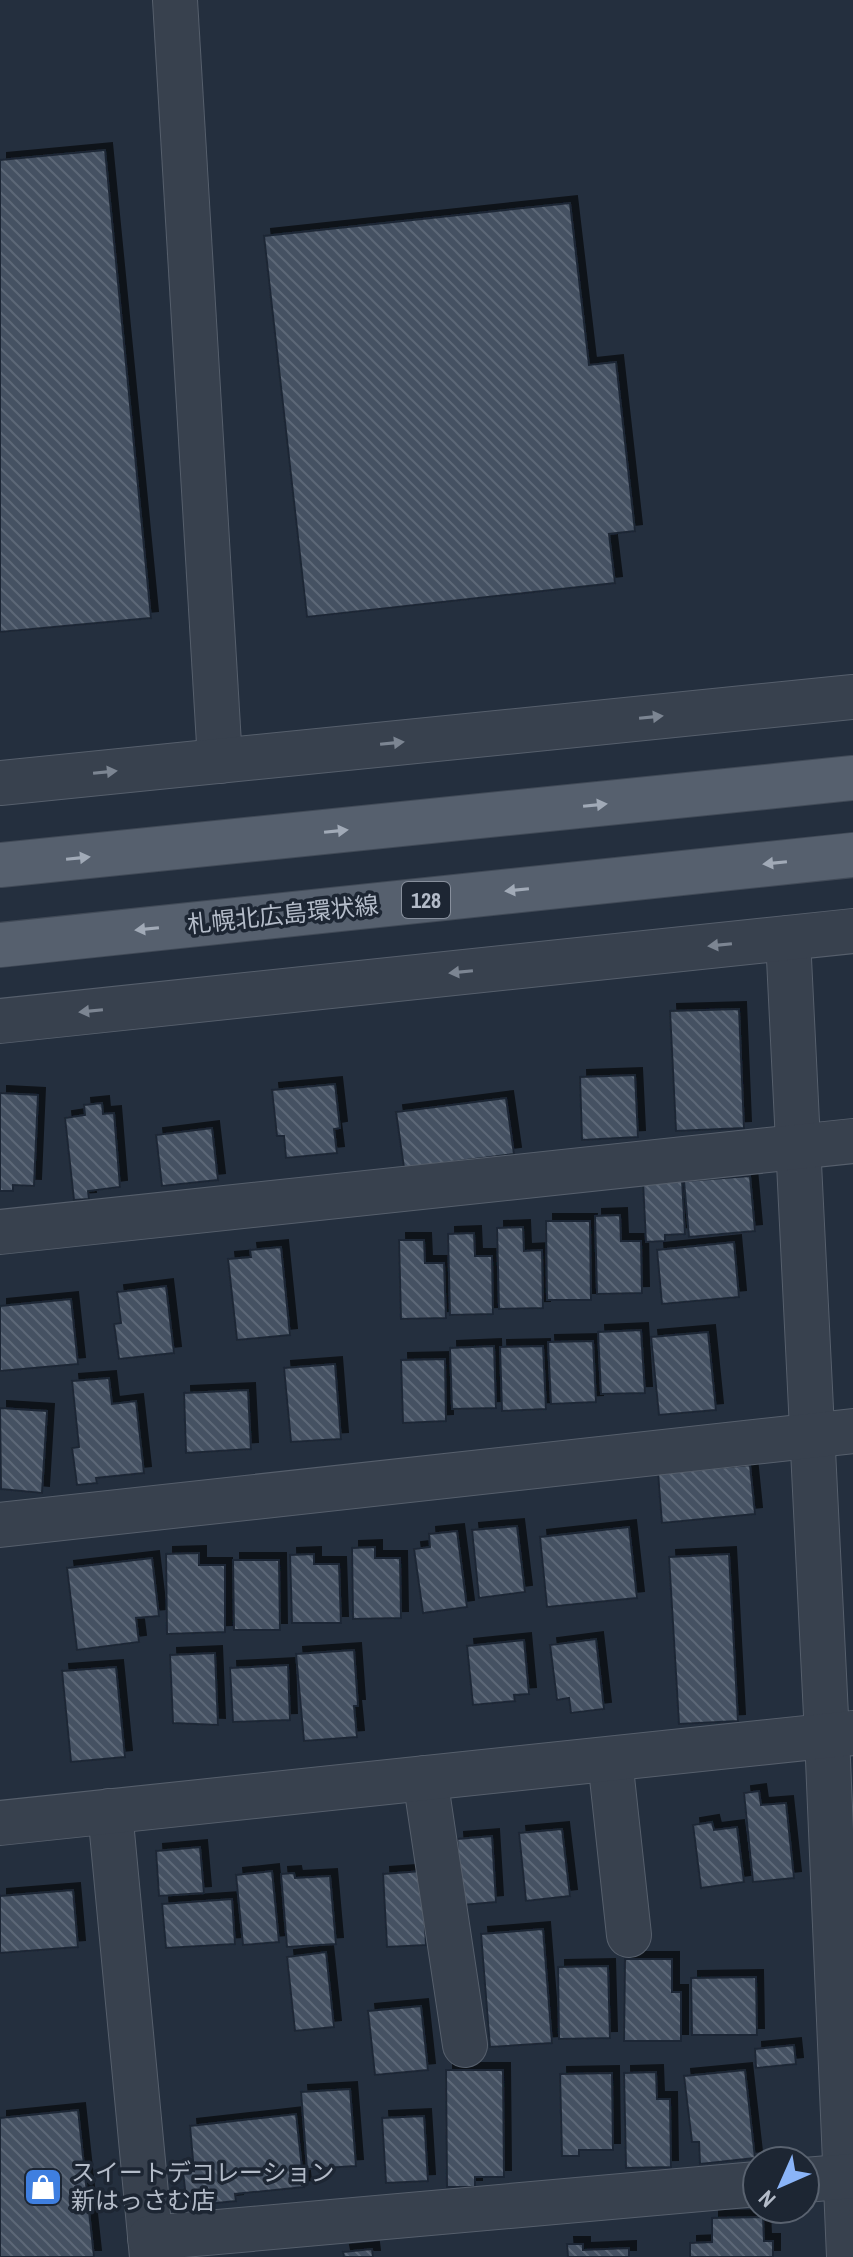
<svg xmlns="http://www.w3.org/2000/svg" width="853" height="2257" font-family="'Archivo Narrow','Noto Sans JP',sans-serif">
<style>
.building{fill:url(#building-back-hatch);stroke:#1f2835;stroke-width:2;filter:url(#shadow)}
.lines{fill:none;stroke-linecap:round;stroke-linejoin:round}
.minor-casing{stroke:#565f6c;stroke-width:46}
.major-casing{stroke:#414a57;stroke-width:46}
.minor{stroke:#38414e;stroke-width:44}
.major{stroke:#56606e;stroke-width:44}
.oneway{fill:#7c8592}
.oneway2{fill:#a1aab7}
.labels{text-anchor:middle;stroke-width:7;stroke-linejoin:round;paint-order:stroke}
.shield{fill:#1d2633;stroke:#878f9c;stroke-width:2}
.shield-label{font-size:22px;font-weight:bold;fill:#b4bcc9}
.street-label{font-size:24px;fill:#b4bcc9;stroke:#1d2633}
.poi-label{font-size:24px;fill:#b4bcc9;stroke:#1d2633;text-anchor:start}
</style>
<defs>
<pattern id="building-back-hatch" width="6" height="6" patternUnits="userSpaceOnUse" patternTransform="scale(2)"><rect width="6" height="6" fill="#455162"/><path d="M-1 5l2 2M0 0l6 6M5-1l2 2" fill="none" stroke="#5d6877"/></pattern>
<filter id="shadow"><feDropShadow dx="7" dy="-7" stdDeviation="0" flood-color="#0009"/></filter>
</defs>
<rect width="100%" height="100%" fill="#242f3e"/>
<g class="building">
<path d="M105,150L151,618L0,632V160Z"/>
<path d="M570,203L589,365L616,362L635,531L609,534L615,583L307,617L264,236Z"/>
<path d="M739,1009L744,1128L676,1131L670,1011Z"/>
<path d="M635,1075L638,1137L582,1140L580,1077Z"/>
<path d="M335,1084L340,1128L334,1129L337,1153L286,1158L284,1136H277L272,1090Z"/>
<path d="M0,1093L38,1095L34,1186L13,1185V1191H0Z"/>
<path d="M506,1098L514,1154L404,1168L396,1112Z"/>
<path d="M102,1103L103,1114L114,1113L120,1187L88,1191L89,1199L74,1200L65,1118L85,1115L84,1105Z"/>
<path d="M212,1128L218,1180L162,1186L156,1135Z"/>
<path d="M750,1176L755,1231L689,1237L684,1181Z"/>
<path d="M682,1180L685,1234L665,1235V1241L646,1242L643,1182Z"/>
<path d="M620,1215L621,1241H641L642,1293L597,1294L595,1216Z"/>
<path d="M546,1221H590L591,1300H547Z"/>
<path d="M523,1227L524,1251L542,1250L543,1308L499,1309L497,1228Z"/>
<path d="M474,1233L475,1256H492L493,1314L450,1315L448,1234Z"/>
<path d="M399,1240H424L425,1263H444L446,1318L401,1319Z"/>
<path d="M734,1242L739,1297L662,1304L657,1250Z"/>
<path d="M281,1247L290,1335L237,1340L228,1259L251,1257L250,1250Z"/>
<path d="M166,1286L174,1353L119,1359L114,1324L121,1323L117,1292Z"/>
<path d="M71,1299L78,1364L0,1371V1306Z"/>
<path d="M641,1330L645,1393L601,1394L598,1332Z"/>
<path d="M708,1332L716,1410L659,1415L651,1337Z"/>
<path d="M593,1341L596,1402L551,1404L548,1342Z"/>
<path d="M494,1346L496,1408L452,1409L450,1348Z"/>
<path d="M543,1346L546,1409L502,1411L500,1347Z"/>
<path d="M445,1359L446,1421L403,1423L401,1360Z"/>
<path d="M335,1364L341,1439L291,1442L284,1368Z"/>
<path d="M109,1378L112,1404L136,1401L144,1473L96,1478L97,1483L77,1485L72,1448L79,1447L72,1381Z"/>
<path d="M248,1390L251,1449L186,1453L184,1393Z"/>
<path d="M0,1408L47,1411L42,1493L1,1489Z"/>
<path d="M750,1465L755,1514L662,1523L658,1473Z"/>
<path d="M517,1526L525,1592L479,1598L472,1530Z"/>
<path d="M629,1527L637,1598L547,1607L540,1537Z"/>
<path d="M457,1531L467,1607L423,1613L414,1549L430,1547L429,1534Z"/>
<path d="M375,1547V1558H400L401,1618L353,1619L352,1548Z"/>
<path d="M199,1553V1565H225V1632L167,1634L166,1554Z"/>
<path d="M314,1554V1564H339L341,1623H292L290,1555Z"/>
<path d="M729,1554L738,1721L679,1724L669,1557Z"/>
<path d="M152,1558L159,1616L136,1618L139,1642L77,1650L67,1568Z"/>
<path d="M233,1560H279L280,1630H234Z"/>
<path d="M596,1639L604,1709L571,1713L569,1698L557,1700L550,1645Z"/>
<path d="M524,1640L529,1694L514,1695L515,1701L473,1705L467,1646Z"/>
<path d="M354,1650L358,1706H354L357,1737L304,1741L296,1654Z"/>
<path d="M215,1653L218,1725L173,1723L170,1655Z"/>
<path d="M288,1665L290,1720L233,1722L230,1668Z"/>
<path d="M116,1667L125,1757L71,1762L62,1671Z"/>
<path d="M759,1791L761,1805L786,1803L794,1878L753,1882L744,1793Z"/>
<path d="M712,1822L714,1830L737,1827L744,1882L701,1888L693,1825Z"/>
<path d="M562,1829L570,1896L526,1901L519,1833Z"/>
<path d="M492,1836L496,1902L462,1905L457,1839Z"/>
<path d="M200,1847L204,1893L159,1896L156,1851Z"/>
<path d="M272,1871L279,1942L243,1945L236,1875Z"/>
<path d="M422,1871L426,1945L387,1947L383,1874Z"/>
<path d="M294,1873L295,1878L330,1876L336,1944L287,1947L281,1874Z"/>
<path d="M73,1890L78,1947L0,1953V1896Z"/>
<path d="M232,1899L235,1944L166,1948L162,1904Z"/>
<path d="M543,1929L552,2043L490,2047L481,1934Z"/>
<path d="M326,1952L334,2027L295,2031L287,1957Z"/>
<path d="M625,1959H672V1992H681V2041H624Z"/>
<path d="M608,1966L610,2038L559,2039L558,1967Z"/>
<path d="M756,1977L757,2035H692L691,1978Z"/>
<path d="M421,2006L428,2070L375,2075L368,2011Z"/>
<path d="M794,2045L796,2064L756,2068L755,2049Z"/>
<path d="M446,2070H503L504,2177H475V2187H447Z"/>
<path d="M745,2070L755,2158L700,2164L699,2142H692L684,2076Z"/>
<path d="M656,2072L657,2099H670L671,2167L626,2168L624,2073Z"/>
<path d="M612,2073L613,2150H579V2156H562L560,2074Z"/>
<path d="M350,2089L356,2166L307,2169L301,2092Z"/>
<path d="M78,2110L94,2257H0V2118Z"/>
<path d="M296,2114L304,2187L235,2194L236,2201L187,2206L183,2172L194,2171L190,2126Z"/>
<path d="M424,2116L428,2181L386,2183L382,2118Z"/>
<path d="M763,2217L764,2241H773V2257H690V2243L712,2242V2218Z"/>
<path d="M567,2244H583V2250L629,2248V2257H568Z"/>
<path d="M372,2249L373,2257H344L343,2252Z"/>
</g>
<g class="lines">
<defs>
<g id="minor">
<path d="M175,0L220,761"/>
<path d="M0,783L853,697"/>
<path d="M788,938L827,1736L849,2257"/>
<path d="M0,1021L853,931"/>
<path d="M0,1232L853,1141"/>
<path d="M0,1525L853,1431"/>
<path d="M610,1759L629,1935"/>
<path d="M425,1778L465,2045"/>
<path d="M110,1811L152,2257"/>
<path d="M0,1823L853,1733"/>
<path d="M805,2180L853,2176"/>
<path d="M150,2238L757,2184"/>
</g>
<g id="major">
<path d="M0,865L853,778"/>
<path d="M0,945L853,855"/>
</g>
</defs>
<use href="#minor" class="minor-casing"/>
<use href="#major" class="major-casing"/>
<use href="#minor" class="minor"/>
<use href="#major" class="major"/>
</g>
<defs><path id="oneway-solid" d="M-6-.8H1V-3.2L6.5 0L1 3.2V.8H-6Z" transform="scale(2)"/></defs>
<g class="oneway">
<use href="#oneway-solid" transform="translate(651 717) rotate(-6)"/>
<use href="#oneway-solid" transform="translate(392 743) rotate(-6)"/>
<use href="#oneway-solid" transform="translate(105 772) rotate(-6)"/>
<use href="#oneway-solid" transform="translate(720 945) rotate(174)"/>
<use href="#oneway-solid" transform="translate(461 972) rotate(174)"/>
<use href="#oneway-solid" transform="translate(91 1011) rotate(174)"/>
</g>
<g class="oneway2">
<use href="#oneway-solid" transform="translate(595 805) rotate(-6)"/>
<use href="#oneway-solid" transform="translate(336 831) rotate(-6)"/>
<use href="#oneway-solid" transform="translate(78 858) rotate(-6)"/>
<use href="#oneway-solid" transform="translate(775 863) rotate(174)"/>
<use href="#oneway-solid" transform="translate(517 890) rotate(174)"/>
<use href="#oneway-solid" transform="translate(147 929) rotate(174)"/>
</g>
<defs>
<symbol id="shop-square" viewBox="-11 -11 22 22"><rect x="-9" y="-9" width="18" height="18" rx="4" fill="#3f7fe0" stroke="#1d2633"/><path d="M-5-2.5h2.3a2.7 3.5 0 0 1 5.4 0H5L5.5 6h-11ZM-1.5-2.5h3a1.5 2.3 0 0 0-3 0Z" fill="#fff"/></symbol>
</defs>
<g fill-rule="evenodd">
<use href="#shop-square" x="21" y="2165" width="44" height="44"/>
</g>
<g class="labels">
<rect class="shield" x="402" y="882" width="48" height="36" rx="6"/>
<g class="shield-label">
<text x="426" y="908">128</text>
</g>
<g class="street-label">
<text transform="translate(283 915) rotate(-6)" y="8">札幌北広島環状線</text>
</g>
<g class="poi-label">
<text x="71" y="2181">スイートデコレーション<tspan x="71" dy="28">新はっさむ店</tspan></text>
</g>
</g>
<g transform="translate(781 2185) rotate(225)"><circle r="38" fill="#1d2633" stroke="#59626f" stroke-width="2"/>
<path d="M0-6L14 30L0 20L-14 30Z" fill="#8ab4f8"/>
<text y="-12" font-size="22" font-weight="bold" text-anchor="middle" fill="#b4bcc9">N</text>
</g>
</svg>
